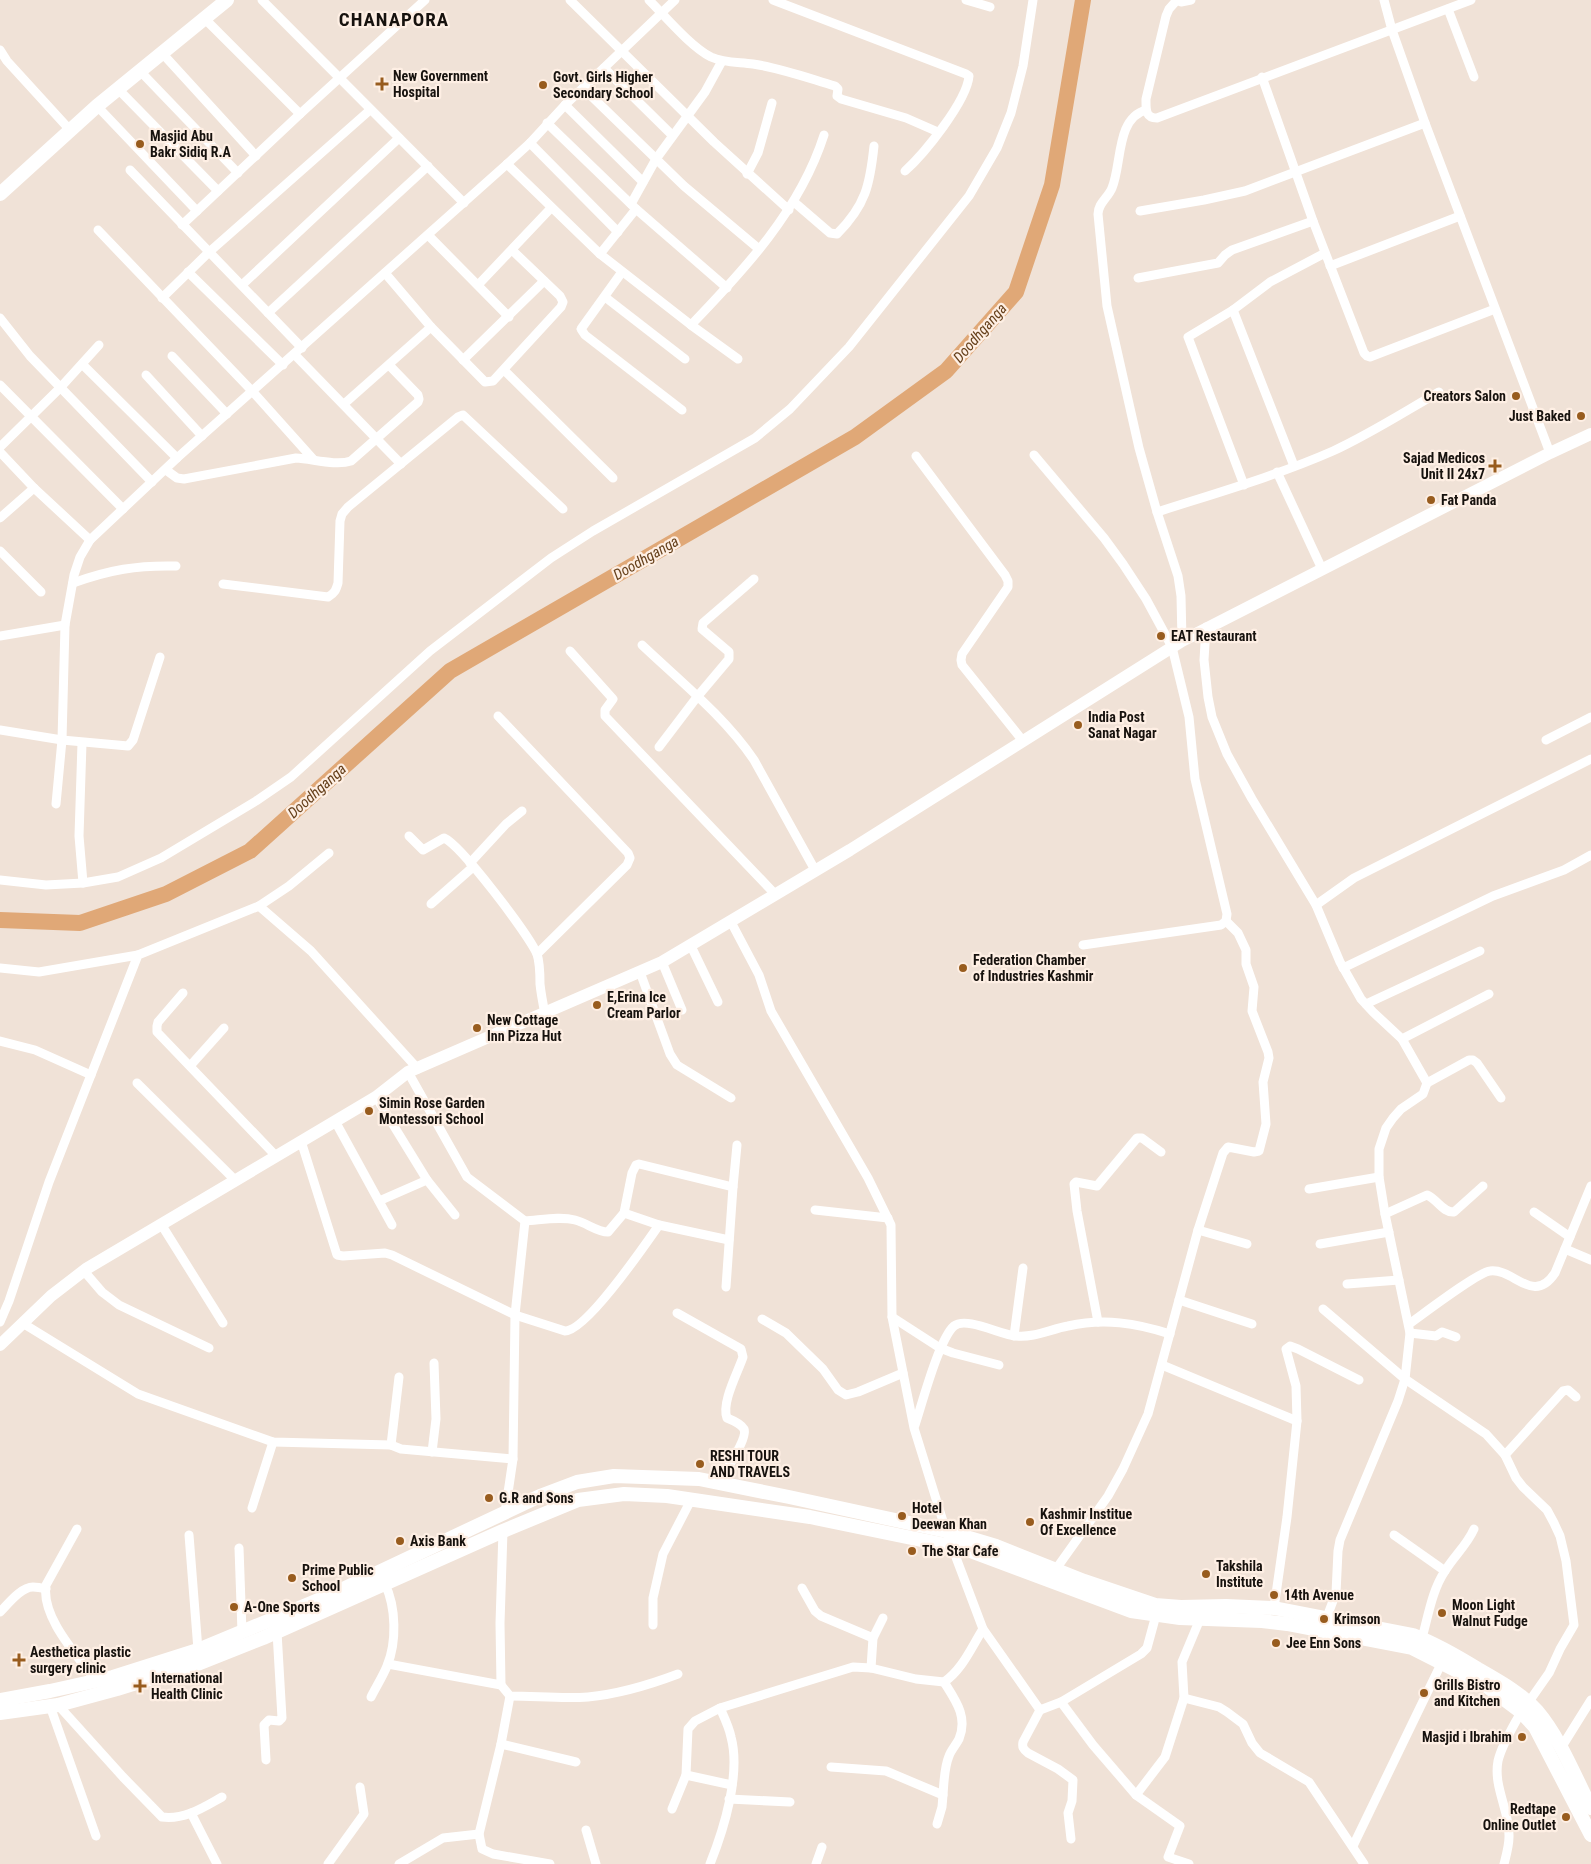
<svg xmlns="http://www.w3.org/2000/svg" width="1591" height="1864" font-family="'Roboto Condensed',sans-serif">
<style>
.lines{fill:none;stroke-linecap:round;stroke-linejoin:round}
.river{stroke:#e0a877;stroke-width:16}
.street{stroke:#fff;stroke-width:9}
.secondary{stroke:#fff;stroke-width:12}
.primary{stroke:#fff;stroke-width:14}
.poi-dot{fill:#985c1e;stroke:#feefe4;stroke-width:2}
.labels{text-anchor:middle;stroke-width:4.5;stroke-linejoin:round;paint-order:stroke}
.poi-label{font-size:14px;font-weight:bold;fill:#17120e;stroke:#feefe4;text-anchor:start}
.water-label{font-size:15px;font-style:italic;fill:#66401b;stroke:#feefe4}
.district-label{font-size:19px;font-weight:bold;letter-spacing:1px;fill:#17120e;stroke:#feefe4}
</style>
<rect width="100%" height="100%" fill="#f0e2d7"/>
<g class="lines">
<path class="river" d="M0,920L80,923L166,894L250,851L450,671L855,437L946,371L1016,292L1052,185L1083,0"/>
<g class="street">
<path d="M262,0L464,203"/>
<path d="M570,0L714,142L789,210"/>
<path d="M649,0C665,16 691,47 711,57C724,63 739,62 753,64C781,68 808,78 835,86L838,89L837,96L841,99L906,118L938,132"/>
<path d="M773,0L966,74L969,76C967,101 924,154 905,171"/>
<path d="M966,0L990,7"/>
<path d="M1177,0L1169,9L1166,16L1146,99C1146,109 1145,118 1157,118L1471,0"/>
<path d="M1177,0L1181,2L1191,0"/>
<path d="M1384,0L1392,30L1425,123L1550,453"/>
<path d="M1448,9L1474,77"/>
<path d="M204,18L300,114"/>
<path d="M0,50L7,61L70,130"/>
<path d="M162,53L256,156"/>
<path d="M604,68L672,135"/>
<path d="M140,71L238,173"/>
<path d="M1262,77L1313,221L1364,353L1367,356L1370,357L1495,309"/>
<path d="M583,88L684,186L759,249"/>
<path d="M118,89L218,191"/>
<path d="M565,105L643,182"/>
<path d="M97,106L197,211"/>
<path d="M1146,110C1116,118 1122,164 1112,188C1108,198 1098,203 1098,214L1107,306L1139,448L1157,512L1178,576L1181,596L1182,641"/>
<path d="M547,123L636,209L727,288"/>
<path d="M530,143L618,232"/>
<path d="M507,164L600,254L691,325L738,359"/>
<path d="M130,170L302,348"/>
<path d="M747,174L758,153L772,103"/>
<path d="M794,202L830,233L837,234C866,205 870,184 874,146"/>
<path d="M631,204L656,159L705,92L722,61"/>
<path d="M1140,211L1204,200L1245,191L1425,123"/>
<path d="M182,225L300,114L425,0"/>
<path d="M98,230L253,392L313,459"/>
<path d="M428,235L509,317"/>
<path d="M600,254L636,209"/>
<path d="M1330,266L1460,216"/>
<path d="M188,272L283,365"/>
<path d="M622,272L581,329L585,335L682,410"/>
<path d="M385,273L431,327L485,382L493,381L561,307L563,302L560,296L512,250"/>
<path d="M1138,278L1218,263L1225,255L1232,250L1313,221"/>
<path d="M242,285L399,138"/>
<path d="M478,285L551,208"/>
<path d="M605,297L685,359"/>
<path d="M162,298L208,253L370,110"/>
<path d="M1233,310L1294,466"/>
<path d="M268,313L428,166"/>
<path d="M0,318L30,356L152,482"/>
<path d="M691,325C745,269 800,210 824,135"/>
<path d="M295,355L401,464"/>
<path d="M172,356L227,414"/>
<path d="M463,360L544,281"/>
<path d="M83,365L177,458"/>
<path d="M504,370L613,478"/>
<path d="M146,375L202,436"/>
<path d="M0,385L123,509"/>
<path d="M344,404L431,327"/>
<path d="M0,447L60,388L99,345"/>
<path d="M0,452L34,488L90,540"/>
<path d="M1034,455L1104,538L1123,564L1146,599L1172,647L1189,717L1195,779L1227,914L1226,921L1221,925L1083,945"/>
<path d="M916,456L1005,575L1008,581V587L962,654L961,660L962,665L1023,741"/>
<path d="M166,470L177,478L184,479L296,458C313,459 336,466 351,461L418,402L419,399L418,395L389,365"/>
<path d="M1277,472L1322,569"/>
<path d="M1244,485L1188,337L1233,310L1270,282L1325,253"/>
<path d="M1157,512C1216,493 1276,476 1333,451C1370,434 1404,412 1439,392"/>
<path d="M0,518L34,488"/>
<path d="M0,551L41,592"/>
<path d="M73,583C109,570 137,565 176,566"/>
<path d="M223,584L328,597C335,593 336,590 338,583L340,521L342,514L348,507L458,417L463,415L563,509"/>
<path d="M1206,627L1204,660L1208,697L1212,717L1227,754L1252,799L1316,905L1340,962L1361,999L1373,1012L1402,1039L1427,1083L1423,1094L1401,1109L1393,1118L1386,1128L1379,1149V1177L1385,1214L1410,1333L1405,1379L1398,1401L1340,1540L1338,1551L1336,1593L1325,1622"/>
<path d="M0,636L65,625"/>
<path d="M642,645C680,681 725,717 754,760L815,870"/>
<path d="M570,651L613,699L605,710V716L775,894"/>
<path d="M498,716L628,853L630,858L627,865L537,954"/>
<path d="M0,730L62,740L128,746L133,740L160,657"/>
<path d="M1546,740L1591,717"/>
<path d="M82,743L79,836L83,883"/>
<path d="M659,747L697,697L729,659V652L702,629L703,623L754,579"/>
<path d="M56,804L62,740L65,625L74,575L80,557L90,540L177,458L507,164L530,143L565,105L675,0"/>
<path d="M409,836L423,850L444,838C461,845 529,935 537,954C540,963 540,974 540,984C541,994 543,1004 545,1014"/>
<path d="M470,863L506,824L522,811"/>
<path d="M0,880L46,885L83,883L118,877L161,858L256,801L291,777L430,651L551,558L593,531L755,438L790,409L849,347L969,196L997,148L1011,113L1023,66L1033,0"/>
<path d="M431,904L473,867"/>
<path d="M1316,905L1354,878L1591,759"/>
<path d="M259,906L289,886L329,853"/>
<path d="M731,922L759,975L771,1011L868,1178L891,1225L892,1317L914,1428L946,1531L983,1629L1040,1710L1061,1702L1141,1654L1147,1648L1156,1615"/>
<path d="M691,946L718,1002"/>
<path d="M662,962L682,1010"/>
<path d="M0,968L39,972L138,955"/>
<path d="M1343,968L1493,896L1564,870L1591,855"/>
<path d="M640,972L670,1054L677,1065L731,1098"/>
<path d="M183,993L158,1022L157,1026V1032L276,1156"/>
<path d="M1366,1004L1480,951"/>
<path d="M1402,1039L1489,994"/>
<path d="M0,1041L35,1050L91,1075"/>
<path d="M190,1066L224,1028"/>
<path d="M408,1072L467,1177L525,1221C541,1220 560,1216 575,1220C587,1223 597,1232 608,1232L624,1213L632,1173L636,1165L639,1164L733,1187L737,1145"/>
<path d="M137,1083L235,1180"/>
<path d="M1427,1083L1469,1060H1473L1477,1063L1501,1098"/>
<path d="M376,1097L427,1180L455,1215"/>
<path d="M335,1121L392,1225"/>
<path d="M301,1141L337,1255L343,1256L385,1253L392,1255L515,1315L565,1331C586,1331 645,1245 659,1225"/>
<path d="M1309,1189L1379,1177"/>
<path d="M379,1201L427,1180"/>
<path d="M815,1210L888,1218"/>
<path d="M1534,1212L1570,1237"/>
<path d="M624,1213L659,1225L729,1240"/>
<path d="M1385,1214L1427,1195C1437,1199 1443,1213 1454,1212L1483,1186"/>
<path d="M161,1224L223,1323"/>
<path d="M1198,1230L1247,1244"/>
<path d="M1320,1244L1389,1232"/>
<path d="M1565,1249L1591,1260"/>
<path d="M84,1271L102,1292L119,1305L209,1348"/>
<path d="M1347,1284L1399,1280"/>
<path d="M726,1287L733,1187"/>
<path d="M1179,1300L1252,1324"/>
<path d="M1323,1309L1405,1379L1486,1434L1505,1455L1516,1478L1523,1487L1547,1510L1554,1523L1560,1536L1566,1561L1574,1625L1560,1649L1549,1673L1528,1703"/>
<path d="M677,1313L741,1349L743,1357C738,1372 721,1403 727,1418C732,1420 741,1424 744,1429C748,1439 724,1473 718,1483"/>
<path d="M892,1317L940,1348L953,1353L999,1365"/>
<path d="M762,1319L786,1333L823,1369L838,1390L846,1395L858,1392L903,1373"/>
<path d="M0,1322L9,1301L49,1182L138,955L259,906L311,951L418,1069"/>
<path d="M1098,1322L1077,1211L1074,1184L1076,1182L1097,1186L1137,1138H1142L1161,1152"/>
<path d="M24,1324L138,1394L273,1442L391,1445L401,1449L513,1459"/>
<path d="M1409,1324C1422,1315 1478,1272 1490,1271C1514,1268 1533,1306 1555,1273L1591,1186"/>
<path d="M1410,1333L1436,1336L1442,1332L1456,1337"/>
<path d="M1014,1336L1023,1268"/>
<path d="M1162,1365L1297,1421"/>
<path d="M915,1425C922,1404 939,1339 954,1326C966,1316 1001,1335 1016,1336C1034,1338 1051,1329 1068,1326C1104,1318 1136,1323 1170,1334"/>
<path d="M391,1445L399,1377"/>
<path d="M432,1452L436,1419L434,1363"/>
<path d="M1505,1455L1563,1391L1568,1390L1576,1397"/>
<path d="M252,1508L273,1442"/>
<path d="M505,1513L513,1459L515,1315L525,1221"/>
<path d="M77,1529L46,1585C41,1618 78,1656 96,1681"/>
<path d="M189,1535L198,1650"/>
<path d="M1394,1535L1445,1571"/>
<path d="M239,1548L242,1632"/>
<path d="M1056,1569L1108,1496L1123,1469L1148,1414L1198,1230L1223,1153L1228,1147L1254,1152L1259,1151L1266,1124L1263,1082L1269,1058L1268,1052L1252,1011L1254,987L1246,964V950L1238,933L1226,921"/>
<path d="M802,1588L815,1611L821,1616L873,1638"/>
<path d="M1274,1608L1287,1517L1297,1421L1296,1386L1286,1349L1290,1346L1298,1349L1359,1380"/>
<path d="M0,1612C8,1604 21,1587 33,1587C37,1587 42,1588 46,1589"/>
<path d="M653,1625V1598L663,1554L691,1500"/>
<path d="M1422,1638C1428,1617 1432,1590 1445,1571C1454,1556 1467,1545 1474,1529"/>
<path d="M388,1664L501,1685L500,1623L503,1531"/>
<path d="M871,1668L873,1638L883,1618"/>
<path d="M501,1685L510,1696C536,1696 562,1699 588,1697C619,1694 649,1685 678,1674"/>
<path d="M510,1696L501,1744L479,1834L482,1849L493,1854L550,1864"/>
<path d="M371,1697C376,1687 383,1676 387,1666C397,1642 396,1607 385,1584"/>
<path d="M1184,1698L1219,1707L1227,1712L1243,1724L1252,1743L1260,1753L1309,1782L1364,1864"/>
<path d="M1061,1702L1093,1745L1136,1795L1180,1826L1168,1857L1189,1864"/>
<path d="M58,1705L123,1777L162,1817C185,1820 204,1807 222,1797"/>
<path d="M50,1706L96,1836"/>
<path d="M1040,1710L1023,1742C1022,1747 1023,1749 1028,1753L1058,1769L1073,1780L1072,1801L1068,1813L1071,1839"/>
<path d="M501,1744L576,1762"/>
<path d="M1561,1748L1591,1700"/>
<path d="M266,1760L264,1725L269,1720L279,1721L282,1718L277,1632"/>
<path d="M831,1767L886,1771L943,1795C944,1783 944,1768 949,1756C951,1750 956,1745 959,1739C968,1717 956,1701 944,1682"/>
<path d="M686,1775L732,1785"/>
<path d="M1136,1795L1165,1757L1184,1698L1182,1662L1200,1619"/>
<path d="M729,1799L790,1802"/>
<path d="M672,1809L686,1775L688,1729L695,1721L720,1708L853,1667L871,1668L916,1679L944,1682C962,1670 971,1648 983,1629"/>
<path d="M191,1813L217,1864"/>
<path d="M937,1824L942,1807L943,1795"/>
<path d="M586,1830L596,1864"/>
<path d="M1353,1846L1442,1662"/>
<path d="M328,1864L364,1814L360,1787"/>
<path d="M399,1864L443,1838L479,1834"/>
<path d="M710,1864C724,1829 741,1774 731,1737C729,1727 724,1717 720,1708"/>
<path d="M816,1864L822,1847"/>
<path d="M1504,1864C1506,1856 1509,1846 1509,1837C1510,1811 1493,1787 1498,1761C1502,1744 1513,1727 1521,1712"/>
</g>
<path class="secondary" d="M0,1345L51,1296L86,1269L376,1097L408,1072L662,962L850,850L1182,641L1550,453L1591,434"/>
<g class="primary">
<path d="M0,194L97,106L227,0"/>
<path d="M0,1700L50,1691L113,1677L198,1650L328,1596L540,1496L577,1482L614,1476L699,1479L789,1497L946,1531L996,1546L1084,1581L1155,1605L1181,1607L1226,1606L1274,1608L1413,1635C1436,1644 1457,1656 1478,1669C1499,1681 1521,1693 1537,1711C1560,1738 1575,1777 1591,1808"/>
<path d="M0,1713L58,1705L117,1689L200,1663L263,1638L503,1531L578,1500L624,1494L667,1496L810,1517L965,1549L1131,1611L1180,1618L1262,1621L1287,1624L1412,1648L1485,1685L1521,1712L1535,1727L1591,1835"/>
</g>
</g>
<g class="poi-dot">
<path d="M379.5 76.5h5v5h5v5h-5v5h-5v-5h-5v-5h5z"/>
<circle cx="543" cy="85" r="5"/>
<circle cx="140" cy="144" r="5"/>
<circle cx="1516" cy="396" r="5"/>
<circle cx="1581" cy="416" r="5"/>
<path d="M1492.5 458.5h5v5h5v5h-5v5h-5v-5h-5v-5h5z"/>
<circle cx="1431" cy="500" r="5"/>
<circle cx="1161" cy="636" r="5"/>
<circle cx="1078" cy="725" r="5"/>
<circle cx="963" cy="968" r="5"/>
<circle cx="597" cy="1005" r="5"/>
<circle cx="477" cy="1028" r="5"/>
<circle cx="369" cy="1111" r="5"/>
<circle cx="700" cy="1464" r="5"/>
<circle cx="489" cy="1498" r="5"/>
<circle cx="902" cy="1516" r="5"/>
<circle cx="1030" cy="1522" r="5"/>
<circle cx="400" cy="1541" r="5"/>
<circle cx="912" cy="1551" r="5"/>
<circle cx="1206" cy="1574" r="5"/>
<circle cx="292" cy="1578" r="5"/>
<circle cx="1274" cy="1595" r="5"/>
<circle cx="234" cy="1607" r="5"/>
<circle cx="1442" cy="1613" r="5"/>
<circle cx="1324" cy="1619" r="5"/>
<circle cx="1276" cy="1643" r="5"/>
<path d="M16.5 1652.5h5v5h5v5h-5v5h-5v-5h-5v-5h5z"/>
<path d="M137.5 1678.5h5v5h5v5h-5v5h-5v-5h-5v-5h5z"/>
<circle cx="1424" cy="1693" r="5"/>
<circle cx="1522" cy="1737" r="5"/>
<circle cx="1566" cy="1817" r="5"/>
</g>
<g class="labels">
<g class="poi-label">
<text x="393" y="81">New Government<tspan x="393" dy="16">Hospital</tspan></text>
<text x="553" y="82">Govt. Girls Higher<tspan x="553" dy="16">Secondary School</tspan></text>
<text x="150" y="141">Masjid Abu<tspan x="150" dy="16">Bakr Sidiq R.A</tspan></text>
<text x="1506" y="401" text-anchor="end">Creators Salon</text>
<text x="1571" y="421" text-anchor="end">Just Baked</text>
<text x="1485" y="463" text-anchor="end">Sajad Medicos<tspan x="1485" dy="16">Unit II 24x7</tspan></text>
<text x="1441" y="505">Fat Panda</text>
<text x="1171" y="641">EAT Restaurant</text>
<text x="1088" y="722">India Post<tspan x="1088" dy="16">Sanat Nagar</tspan></text>
<text x="973" y="965">Federation Chamber<tspan x="973" dy="16">of Industries Kashmir</tspan></text>
<text x="607" y="1002">E,Erina Ice<tspan x="607" dy="16">Cream Parlor</tspan></text>
<text x="487" y="1025">New Cottage<tspan x="487" dy="16">Inn Pizza Hut</tspan></text>
<text x="379" y="1108">Simin Rose Garden<tspan x="379" dy="16">Montessori School</tspan></text>
<text x="710" y="1461">RESHI TOUR<tspan x="710" dy="16">AND TRAVELS</tspan></text>
<text x="499" y="1503">G.R and Sons</text>
<text x="912" y="1513">Hotel<tspan x="912" dy="16">Deewan Khan</tspan></text>
<text x="1040" y="1519">Kashmir Institue<tspan x="1040" dy="16">Of Excellence</tspan></text>
<text x="410" y="1546">Axis Bank</text>
<text x="922" y="1556">The Star Cafe</text>
<text x="1216" y="1571">Takshila<tspan x="1216" dy="16">Institute</tspan></text>
<text x="302" y="1575">Prime Public<tspan x="302" dy="16">School</tspan></text>
<text x="1284" y="1600">14th Avenue</text>
<text x="1452" y="1610">Moon Light<tspan x="1452" dy="16">Walnut Fudge</tspan></text>
<text x="244" y="1612">A-One Sports</text>
<text x="1334" y="1624">Krimson</text>
<text x="1286" y="1648">Jee Enn Sons</text>
<text x="30" y="1657">Aesthetica plastic<tspan x="30" dy="16">surgery clinic</tspan></text>
<text x="151" y="1683">International<tspan x="151" dy="16">Health Clinic</tspan></text>
<text x="1434" y="1690">Grills Bistro<tspan x="1434" dy="16">and Kitchen</tspan></text>
<text x="1512" y="1742" text-anchor="end">Masjid i Ibrahim</text>
<text x="1556" y="1814" text-anchor="end">Redtape<tspan x="1556" dy="16">Online Outlet</tspan></text>
</g>
<g class="water-label">
<text transform="translate(980 333) rotate(-49)" y="5">Doodhganga</text>
<text transform="translate(646 558) rotate(-30)" y="5">Doodhganga</text>
<text transform="translate(317 791) rotate(-42)" y="5">Doodhganga</text>
</g>
<g class="district-label">
<text x="394" y="26">CHANAPORA</text>
</g>
</g>
</svg>
